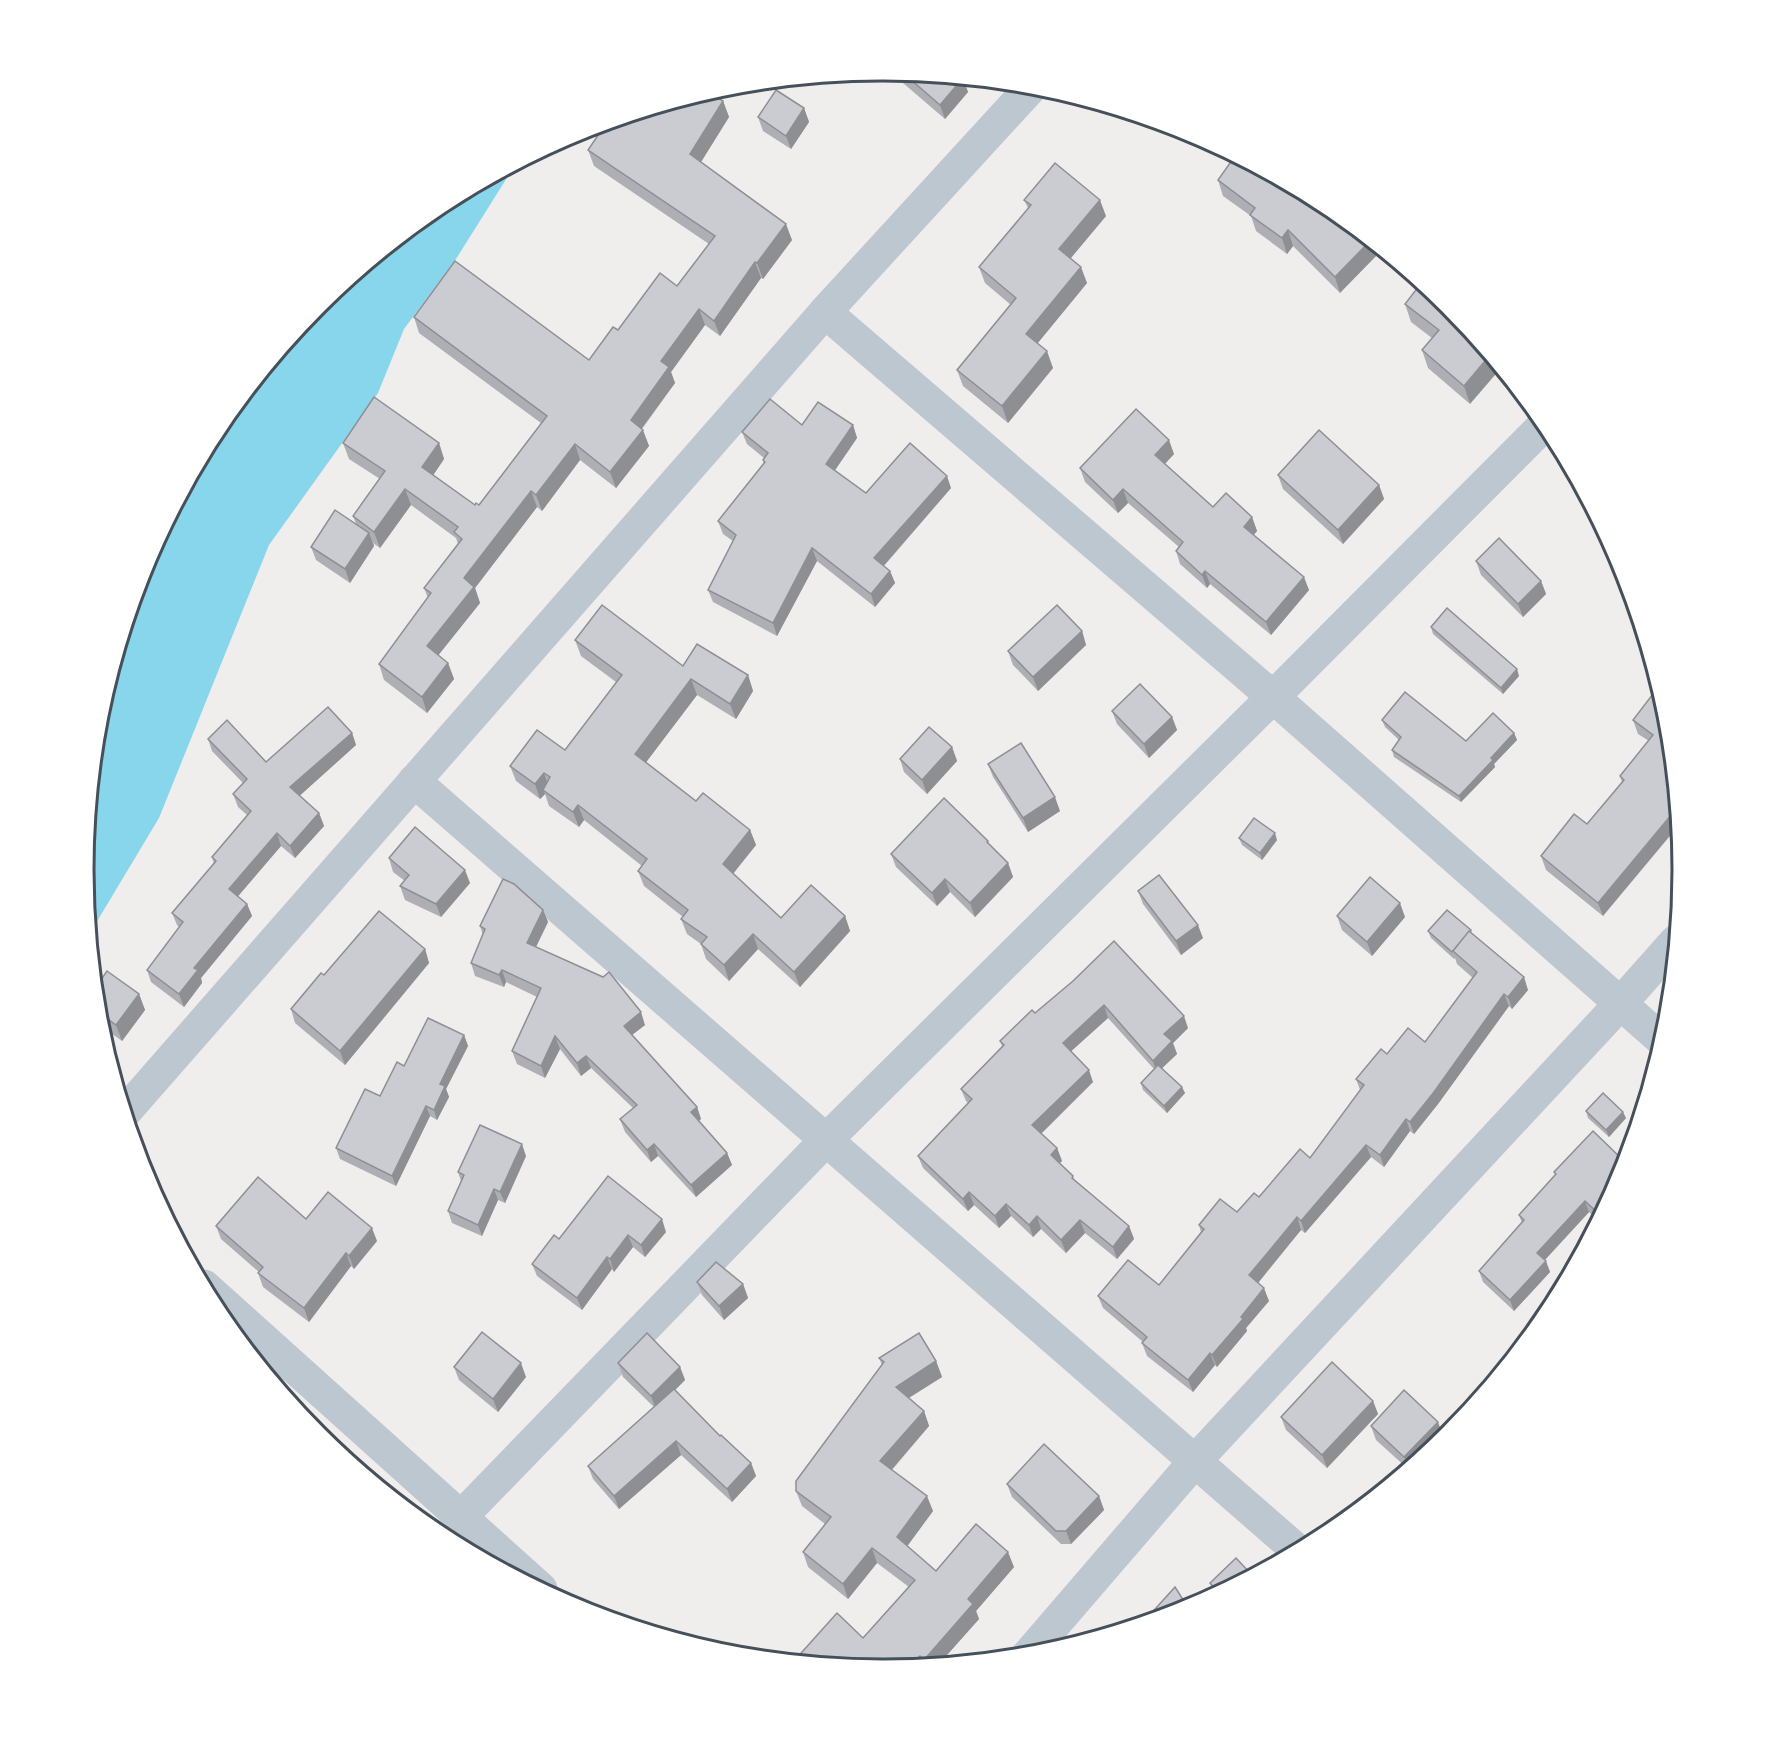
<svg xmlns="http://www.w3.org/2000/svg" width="1767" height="1740" font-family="Montserrat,sans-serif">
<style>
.water{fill:#88d6eb}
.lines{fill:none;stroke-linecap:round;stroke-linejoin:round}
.minor{stroke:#bdc7cf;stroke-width:33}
.wall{fill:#aeafb5}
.shaded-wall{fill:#8d8f93}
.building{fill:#caccd2;stroke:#8d8f93;stroke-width:1.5}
.rim{fill:none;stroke:#45505a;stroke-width:3}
</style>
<rect width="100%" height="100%" fill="#f0eded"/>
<path class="water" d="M515,165L456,259L404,329L378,393L269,545L159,818L90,933L84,870L99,714L145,564L219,426L318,304L440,205Z"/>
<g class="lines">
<g class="minor">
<path d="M825,312L1273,697L1663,1041"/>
<path d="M414,781L1298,1551"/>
<path d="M125,1112L825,312L1033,85"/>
<path d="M204,1286L541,1589"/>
<path d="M461,1517L827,1139L1273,697L1546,423"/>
<path d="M1028,1655L1195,1461L1620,1004L1676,941"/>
</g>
</g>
<g class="wall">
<path d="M894,72L962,78L968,92L945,119L896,77Z"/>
<path d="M723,101L729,117L701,162L792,240L763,279L761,278L720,336L705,325L671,372L675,383L642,429L649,446L616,488L580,460L542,511L537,507L475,588L480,603L438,655L448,663L454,679L427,713L384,680L379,664L428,598L424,588L458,544L456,538L411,505L380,548L373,543L374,546L350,583L316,560L311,547L356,524L353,516L380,479L349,459L343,443H439L444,459L433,475L475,505H479L541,423L419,333L414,317L589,360L618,330L677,286L709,244L594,166L588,150Z"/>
<path d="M804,108L809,122L791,149L763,131L758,117Z"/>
<path d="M1192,133L1328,205L1340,293L1293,246L1287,254L1256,231L1251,216L1223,196L1218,180L1232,160Z"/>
<path d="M1024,200L1106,216L1070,259L1087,283L1037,344L1053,368L1008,423L963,386L957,370L1011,305L985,283L979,267L1028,208Z"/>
<path d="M1405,304L1449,305L1470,404L1428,368L1422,350L1432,338L1411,322Z"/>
<path d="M802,425H853L857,438L835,470L866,493L951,488L884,566L890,571L895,583L875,607L817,561L777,636L713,602L708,590L733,541L723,534L718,521L764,464L763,460L764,458L747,444L742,432Z"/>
<path d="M1174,454L1165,464L1213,507L1252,517L1257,531L1254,535L1309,590L1271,635L1210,584L1207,588L1180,564L1176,551L1179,547L1128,503L1118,513L1085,482L1080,468Z"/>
<path d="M1565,458L1581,487L1567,474L1563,460Z"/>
<path d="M1278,475L1379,485L1384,499L1343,544L1283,489Z"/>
<path d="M1476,561L1541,581L1546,594L1523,617L1481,575Z"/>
<path d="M1431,627L1519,676L1503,694L1433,634Z"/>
<path d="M1082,631L1086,645L1038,691L1013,665L1008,651Z"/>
<path d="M575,640L683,666L748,675L753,691L736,719L697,695L646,762L696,801L750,830L756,845L733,873L781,918L845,916L850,931L800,987L758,949L729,981L706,959L701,944L687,934L681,919L683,917L644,886L638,871L642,866L584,820L579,827L549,806L545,794L540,799L516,781L510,766L565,750L616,682L581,656Z"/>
<path d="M1112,711L1172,717L1177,730L1149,758L1117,724Z"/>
<path d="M1668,714L1603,916L1546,870L1541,856L1587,824L1622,782L1620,776L1649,741L1638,734L1633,720Z"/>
<path d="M1382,720L1466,741L1514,733L1517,740L1494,764L1495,767L1461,802L1394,757L1392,750L1399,740L1385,727Z"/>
<path d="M352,733L356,745L299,796L319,813L324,826L295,858L281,846L238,896L247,904L252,916L201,978L202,983L184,1007L151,982L147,970L179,927L177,925L172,913L214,864L212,857L247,815L238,807L233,794L243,783L212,751L208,739L266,762Z"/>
<path d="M952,747L957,761L927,794L904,772L900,759Z"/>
<path d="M988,764L1060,811L1028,832L993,777Z"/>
<path d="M1239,838L1277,840L1262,860L1242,845Z"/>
<path d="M988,841L990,846L1008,863L1013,877L975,917L950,892L937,906L896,867L891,854Z"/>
<path d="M389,858L470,883L441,917L405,900L400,886L405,881L393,872Z"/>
<path d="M1138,891L1203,938L1181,955L1143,904Z"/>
<path d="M543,910L548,922L536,947L645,1025L632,1035L697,1107L701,1119L699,1121L727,1153L732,1165L696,1197L658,1156L651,1162L625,1132L620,1119L633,1108L591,1068L581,1076L560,1049L545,1078L517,1064L512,1051L537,997L506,982L504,987L475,976L471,963L483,935L480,926Z"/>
<path d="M1337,916L1405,917L1372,956L1342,930Z"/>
<path d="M1471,930L1472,933L1528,990L1512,1009L1509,1006L1438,1104L1414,1134L1410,1131L1384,1167L1371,1157L1305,1233L1301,1230L1274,1262L1258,1283L1269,1301L1246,1328L1247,1331L1217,1367L1215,1365L1193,1392L1147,1356L1142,1343L1143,1342L1103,1308L1098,1296L1159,1285L1201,1232L1199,1225L1237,1212L1310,1158L1360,1090L1356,1079L1387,1054L1425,1042L1473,978L1457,964L1455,958L1454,959L1431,938L1428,931Z"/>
<path d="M425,949L429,963L345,1065L295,1023L291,1009L324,975Z"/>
<path d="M1073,981L1188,1028L1173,1043L1177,1054L1162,1068L1185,1093L1167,1113L1143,1090L1141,1083L1154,1069L1108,1018L1071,1051L1093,1082L1041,1133L1057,1148L1062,1161L1059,1163L1073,1176L1075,1181L1129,1226L1134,1239L1117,1259L1085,1233L1066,1253L1041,1229L1033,1237L1011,1216L999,1228L974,1205L968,1211L923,1168L918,1156L968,1103L966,1101L961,1089L1002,1046L1000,1041L1035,1013Z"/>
<path d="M96,987L139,994L145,1010L122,1041L111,1033L104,1041Z"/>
<path d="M464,1035L468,1046L446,1089L449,1097L437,1120L430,1116L396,1186L340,1159L336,1148L404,1066Z"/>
<path d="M1586,1111L1626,1118L1609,1137L1588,1118Z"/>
<path d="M526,1156L505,1203L498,1200L482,1236L452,1223L448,1211L461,1181L458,1172Z"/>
<path d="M1554,1172L1622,1176L1598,1221L1589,1212L1545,1260L1550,1272L1514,1311L1483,1282L1479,1271L1522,1223L1519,1215L1555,1175Z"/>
<path d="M306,1219L377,1241L354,1269L351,1266L309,1322L263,1287L258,1273L259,1272L221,1239L216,1226Z"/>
<path d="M666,1232L645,1257L633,1247L614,1272L612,1269L582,1310L537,1276L532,1264L559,1239Z"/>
<path d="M697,1282L743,1284L748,1298L724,1320L702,1295Z"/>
<path d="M879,1358L936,1361L942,1377L909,1398L924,1411L929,1426L892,1470L933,1511L907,1546L936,1571L1014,1567L976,1611L979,1619L939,1664L883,1670L863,1638L909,1587L877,1563L848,1599L808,1567L803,1552L825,1524L802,1506L796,1491L882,1365Z"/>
<path d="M618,1363L680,1367L685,1380L675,1390L720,1436L751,1463L756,1476L732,1502L681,1455L619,1509L593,1479L588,1466L654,1407L623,1377Z"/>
<path d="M454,1367L526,1377L498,1412L459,1380Z"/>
<path d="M1373,1401L1378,1414L1327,1468L1286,1430L1281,1417Z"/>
<path d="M1371,1426L1443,1435L1420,1459L1408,1469L1376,1440Z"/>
<path d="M1007,1484L1099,1496L1104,1510L1071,1544H1061L1012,1497Z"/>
<path d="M1252,1575L1215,1595L1210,1583Z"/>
</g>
<g class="shaded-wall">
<path d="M963,78L968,92L945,119L940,105Z"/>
<path d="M723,101L729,117L696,170L690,154Z"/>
<path d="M804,108L809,122L791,149L786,136Z"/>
<path d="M1100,200L1106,216L1065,265L1059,249Z"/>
<path d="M786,224L792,240L763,279L757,263Z"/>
<path d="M1288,230L1293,246L1287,254L1282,238Z"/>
<path d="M1371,240L1382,250L1340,293L1335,277Z"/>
<path d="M755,262L761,278L720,336L714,321Z"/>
<path d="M1081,267L1087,283L1032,350L1026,334Z"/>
<path d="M699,309L705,325L671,372L675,383L636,436L631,420L661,361Z"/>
<path d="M1047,351L1053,368L1008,423L1002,406Z"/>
<path d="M1490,355L1501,368L1470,404L1464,386Z"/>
<path d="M853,425L857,438L831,476L826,464Z"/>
<path d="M643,430L649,446L616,488L610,472Z"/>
<path d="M1169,440L1174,454L1160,469L1155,455Z"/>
<path d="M439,443L444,459L428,483L422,467Z"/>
<path d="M575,444L580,460L542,511L536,495Z"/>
<path d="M947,476L951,488L879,571L874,558Z"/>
<path d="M1379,485L1384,499L1343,544L1338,530Z"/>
<path d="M405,489L411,505L380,548L374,532Z"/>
<path d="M1123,489L1128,503L1118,513L1113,500Z"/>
<path d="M531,491L537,507L475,588L480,603L433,662L427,646L464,578Z"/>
<path d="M1252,517L1257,531L1249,540L1244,527Z"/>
<path d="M369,533L374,546L350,583L345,569Z"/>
<path d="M812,548L817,561L777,636L773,623Z"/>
<path d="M890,571L895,583L875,607L871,594Z"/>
<path d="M1205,571L1210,584L1207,588L1202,575Z"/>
<path d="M1304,577L1309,590L1271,635L1266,622Z"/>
<path d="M1541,581L1546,594L1523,617L1518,604Z"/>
<path d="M1082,631L1086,645L1038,691L1033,677Z"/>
<path d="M448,663L454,679L427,713L422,697Z"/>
<path d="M1517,669L1519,676L1503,694L1501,688Z"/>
<path d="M748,675L753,691L736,719L730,704Z"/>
<path d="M691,679L697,695L641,769L635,754Z"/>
<path d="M1172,717L1177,730L1149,758L1144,744Z"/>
<path d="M352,733L356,745L295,800L290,787Z"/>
<path d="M1514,733L1517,740L1494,764L1495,767L1461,802L1459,796L1491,758Z"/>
<path d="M952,747L957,761L927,794L922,780Z"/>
<path d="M544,773L549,788L543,790L545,794L540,799L535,784Z"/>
<path d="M1055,797L1060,811L1028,832L1023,818Z"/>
<path d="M578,805L584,820L579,827L573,812Z"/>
<path d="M1677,808L1679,825L1603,916L1598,903Z"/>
<path d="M319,813L324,826L295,858L290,846Z"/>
<path d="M750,830L756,845L729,879L723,864Z"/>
<path d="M277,833L281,846L234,901L229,889Z"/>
<path d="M1275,833L1277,840L1262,860L1260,853Z"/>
<path d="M1008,863L1013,877L975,917L970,903Z"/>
<path d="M465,870L470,883L441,917L436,904Z"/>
<path d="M945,879L950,892L937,906L932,893Z"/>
<path d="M1400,903L1405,917L1372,956L1367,942Z"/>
<path d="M247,904L252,916L201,978L202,983L184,1007L179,994L194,968Z"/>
<path d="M543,910L548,922L532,955L527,943Z"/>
<path d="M845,916L850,931L800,987L794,972Z"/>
<path d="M1198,925L1203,938L1181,955L1176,941Z"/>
<path d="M753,934L758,949L729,981L724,965Z"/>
<path d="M425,949L429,963L345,1065L340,1051Z"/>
<path d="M502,970L506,982L504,987L499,975Z"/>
<path d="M1524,977L1528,990L1512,1009L1508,997Z"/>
<path d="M139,994L145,1010L122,1041L116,1025Z"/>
<path d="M1504,994L1509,1006L1438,1104L1414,1134L1410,1122Z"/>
<path d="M1104,1005L1108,1018L1067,1055L1063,1043Z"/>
<path d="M641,1012L645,1025L628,1038L624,1026Z"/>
<path d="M1184,1016L1188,1028L1173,1043L1177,1054L1157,1073L1153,1061L1164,1034Z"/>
<path d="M105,1017L111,1033L104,1041L99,1024Z"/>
<path d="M464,1035L468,1046L446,1089L449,1097L437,1120L434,1110L440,1084Z"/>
<path d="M555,1036L560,1049L545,1078L541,1066Z"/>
<path d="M586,1056L591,1068L581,1076L577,1063Z"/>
<path d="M1089,1070L1093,1082L1037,1138L1032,1125Z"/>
<path d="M1182,1087L1185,1093L1167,1113L1164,1106Z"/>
<path d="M426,1106L430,1116L396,1186L392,1176Z"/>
<path d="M697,1107L701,1119L695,1124L691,1112Z"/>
<path d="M1623,1112L1626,1118L1609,1137L1606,1130Z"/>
<path d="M1406,1119L1410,1131L1384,1167L1380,1155Z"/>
<path d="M522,1144L526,1156L505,1203L500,1192Z"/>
<path d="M654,1144L658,1156L651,1162L647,1150Z"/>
<path d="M1366,1145L1371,1157L1305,1233L1301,1221Z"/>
<path d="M1057,1148L1062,1161L1055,1168L1051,1155Z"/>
<path d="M727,1153L732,1165L696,1197L691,1185Z"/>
<path d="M494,1189L498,1200L482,1236L478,1225Z"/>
<path d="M969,1192L974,1205L968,1211L963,1199Z"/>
<path d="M1585,1201L1589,1212L1541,1264L1537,1253Z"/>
<path d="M1006,1204L1011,1216L999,1228L995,1216Z"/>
<path d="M1037,1216L1041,1229L1033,1237L1029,1225Z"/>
<path d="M1297,1217L1301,1230L1254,1288L1249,1275Z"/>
<path d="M662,1219L666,1232L645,1257L641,1245Z"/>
<path d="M1080,1220L1085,1233L1066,1253L1061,1240Z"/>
<path d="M1129,1226L1134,1239L1117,1259L1113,1247Z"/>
<path d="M372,1228L377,1241L354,1269L349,1256Z"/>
<path d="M628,1235L633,1247L614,1272L610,1259Z"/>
<path d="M346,1253L351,1266L309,1322L304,1308Z"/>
<path d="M607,1257L612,1269L582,1310L577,1298Z"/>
<path d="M1546,1261L1550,1272L1514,1311L1510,1300Z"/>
<path d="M743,1284L748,1298L724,1320L719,1306Z"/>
<path d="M1264,1288L1269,1301L1246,1328L1247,1331L1217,1367L1212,1355L1241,1317Z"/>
<path d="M1210,1353L1215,1365L1193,1392L1188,1380Z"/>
<path d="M936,1361L942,1377L902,1402L896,1387Z"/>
<path d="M521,1363L526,1377L498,1412L493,1399Z"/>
<path d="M680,1367L685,1380L656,1409L651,1396Z"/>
<path d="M1373,1401L1378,1414L1327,1468L1322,1455Z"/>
<path d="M924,1411L929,1426L886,1476L880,1461Z"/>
<path d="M1438,1422L1443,1435L1420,1459L1408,1468L1404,1457Z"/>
<path d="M676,1441L681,1455L619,1509L614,1496Z"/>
<path d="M751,1463L756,1476L732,1502L727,1489Z"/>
<path d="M927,1496L933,1511L903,1552L897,1537Z"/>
<path d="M1099,1496L1104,1510L1071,1544L1066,1531Z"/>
<path d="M872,1548L877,1563L848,1599L843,1584Z"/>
<path d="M1008,1552L1014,1567L976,1611L979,1619L939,1664L926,1665L924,1660L968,1599Z"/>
<path d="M920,1656L923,1666L909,1667Z"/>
</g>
<g class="building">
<path d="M902,72L962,78H963L940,105Z"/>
<path d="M776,90L804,108L786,136L758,117Z"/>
<path d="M708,92L723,101L690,154L786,224L757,263L755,262L714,321L699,309L661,361L669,367L631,420L643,430L610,472L575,444L536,495L531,491L464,578L474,587L427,646L448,663L422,697L379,664L431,593L424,588L462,539L454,532L458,527L405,489L374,532L353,516L385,471L343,443L374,397L439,443L422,467L475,505L476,503L479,505L547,416L414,317L455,261L589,360L613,327L618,330L660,273L677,286L715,236L588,150L607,122Z"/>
<path d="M1235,156L1328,205L1371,240L1335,277L1288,230L1282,238L1250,215L1255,208L1218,180Z"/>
<path d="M1055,163L1100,200L1059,249L1081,267L1026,334L1047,351L1002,406L957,370L1016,298L979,267L1031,205L1024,200Z"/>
<path d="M1422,282L1449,305L1490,355L1464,386L1422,350L1439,330L1405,304Z"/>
<path d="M770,399L802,425L818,402L853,425L826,464L866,493L910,443L947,476L874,558L890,571L871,594L812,548L773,623L708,590L736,535L718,521L765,462L763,460L768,453L742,432Z"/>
<path d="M1136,409L1169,440L1155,455L1213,507L1226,493L1252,517L1244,527L1304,577L1266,622L1205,571L1202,575L1176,551L1183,542L1123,489L1113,500L1080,468Z"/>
<path d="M1319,430L1379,485L1338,530L1278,475Z"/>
<path d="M1565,458L1571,469L1563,460Z"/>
<path d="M335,510L369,533L345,569L311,547Z"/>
<path d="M1499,538L1541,581L1518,604L1476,561Z"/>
<path d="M602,605L683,666L697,644L748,675L730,704L691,679L635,754L696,801L703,793L750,830L723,864L781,918L811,885L845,916L794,972L753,934L724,965L701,944L707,937L681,919L688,910L638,871L647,859L578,805L573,812L543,790L550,777L544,773L535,784L510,766L537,730L565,750L622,675L575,640Z"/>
<path d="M1057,605L1082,631L1033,677L1008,651Z"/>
<path d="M1447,608L1517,669L1501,688L1431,627Z"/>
<path d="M1140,684L1172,717L1144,744L1112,711Z"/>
<path d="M1659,686L1668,714L1677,808L1598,903L1541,856L1574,814L1587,824L1624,780L1620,776L1653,735L1633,720Z"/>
<path d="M1405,692L1466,741L1493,713L1514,733L1491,758L1493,760L1459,796L1392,750L1401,737L1382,720Z"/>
<path d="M328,707L352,733L290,787L319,813L290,846L277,833L229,889L247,904L194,968L198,970L179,994L147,970L183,922L172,913L216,861L212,857L251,811L233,794L247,779L208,739L227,720L266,762Z"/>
<path d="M929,727L952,747L922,780L900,759Z"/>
<path d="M1021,743L1055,797L1023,818L988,764Z"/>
<path d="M944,798L988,841L987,842L1008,863L970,903L945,879L932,893L891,854Z"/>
<path d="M1254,818L1275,833L1260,853L1239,838Z"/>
<path d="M415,827L465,870L436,904L400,886L409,875L389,858Z"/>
<path d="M1159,875L1198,925L1176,941L1138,891Z"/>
<path d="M1370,877L1400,903L1367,942L1337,916Z"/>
<path d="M503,879L514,884L543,910L527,943L603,977L609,972L641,1012L624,1026L697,1107L691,1112L727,1153L691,1185L654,1144L647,1150L620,1119L637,1105L586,1056L577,1063L555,1036L541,1066L512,1051L541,988L502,970L499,975L471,963L485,929L480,926Z"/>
<path d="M1447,910L1471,930L1452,952L1428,931Z"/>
<path d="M379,911L425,949L340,1051L291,1009L321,973L324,975Z"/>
<path d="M1469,931L1524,977L1508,997L1504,994L1434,1092L1410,1122L1406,1119L1380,1155L1366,1145L1301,1221L1297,1217L1270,1250L1249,1275L1264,1288L1241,1317L1243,1319L1212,1355L1210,1353L1188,1380L1142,1343L1147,1337L1098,1296L1128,1260L1159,1285L1204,1229L1199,1225L1220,1199L1237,1212L1254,1193L1259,1197L1300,1149L1310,1158L1364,1085L1356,1079L1381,1049L1387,1054L1408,1028L1425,1042L1477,972L1453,951Z"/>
<path d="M1114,941L1184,1016L1164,1034L1172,1041L1153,1061L1104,1005L1063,1043L1089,1070L1032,1125L1057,1148L1051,1155L1073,1176L1072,1178L1129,1226L1113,1247L1080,1220L1061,1240L1037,1216L1029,1225L1006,1204L995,1216L969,1192L963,1199L918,1156L972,1099L961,1089L1004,1045L1000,1041L1032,1010L1035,1013L1073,981Z"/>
<path d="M107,971L139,994L116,1025L105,1017L99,1024L96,987Z"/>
<path d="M428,1018L464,1035L440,1084L445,1086L434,1110L426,1106L392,1176L336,1148L365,1089L380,1096L397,1062L404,1066Z"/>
<path d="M1158,1065L1182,1087L1164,1106L1141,1083Z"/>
<path d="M1603,1093L1623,1112L1606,1130L1586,1111Z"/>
<path d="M480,1125L522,1144L500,1192L494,1189L478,1225L448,1211L464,1175L458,1172Z"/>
<path d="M1593,1131L1626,1163L1622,1176L1601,1216L1585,1201L1537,1253L1546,1261L1510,1300L1479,1271L1524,1220L1519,1215L1556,1174L1554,1172Z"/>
<path d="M608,1176L662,1219L641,1245L628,1235L610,1259L607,1257L577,1298L532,1264L554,1235L559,1239Z"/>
<path d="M258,1177L306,1219L328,1192L372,1228L349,1256L346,1253L304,1308L258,1273L263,1267L216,1226Z"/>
<path d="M716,1262L743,1284L719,1306L697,1282Z"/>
<path d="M482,1332L521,1363L493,1399L454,1367Z"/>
<path d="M647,1333L680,1367L651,1396L618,1363Z"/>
<path d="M919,1333L936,1361L896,1387L924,1411L880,1461L927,1496L897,1537L936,1571L976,1524L1008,1552L968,1599L973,1604L924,1660L920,1656L909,1667L883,1670L794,1661L837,1613L863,1638L915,1580L872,1548L843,1584L803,1552L831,1517L796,1491V1481L884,1362L879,1358Z"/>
<path d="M1332,1362L1373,1401L1322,1455L1281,1417Z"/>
<path d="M674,1389L720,1436L721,1435L751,1463L727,1489L676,1441L614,1496L588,1466Z"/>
<path d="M1404,1390L1438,1422L1404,1457L1371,1426Z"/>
<path d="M1044,1444L1099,1496L1066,1531H1056L1007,1484Z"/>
<path d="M1236,1558L1252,1575L1219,1593L1210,1583Z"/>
<path d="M1175,1587L1189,1609L1152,1620L1148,1617Z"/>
</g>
<path d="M0 0H1767V1740H0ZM94 870a789 789 0 1 1 1578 0a789 789 0 1 1-1578 0Z" fill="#fff" fill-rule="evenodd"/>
<path class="rim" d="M94 870a789 789 0 1 1 1578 0a789 789 0 1 1-1578 0Z"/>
</svg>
